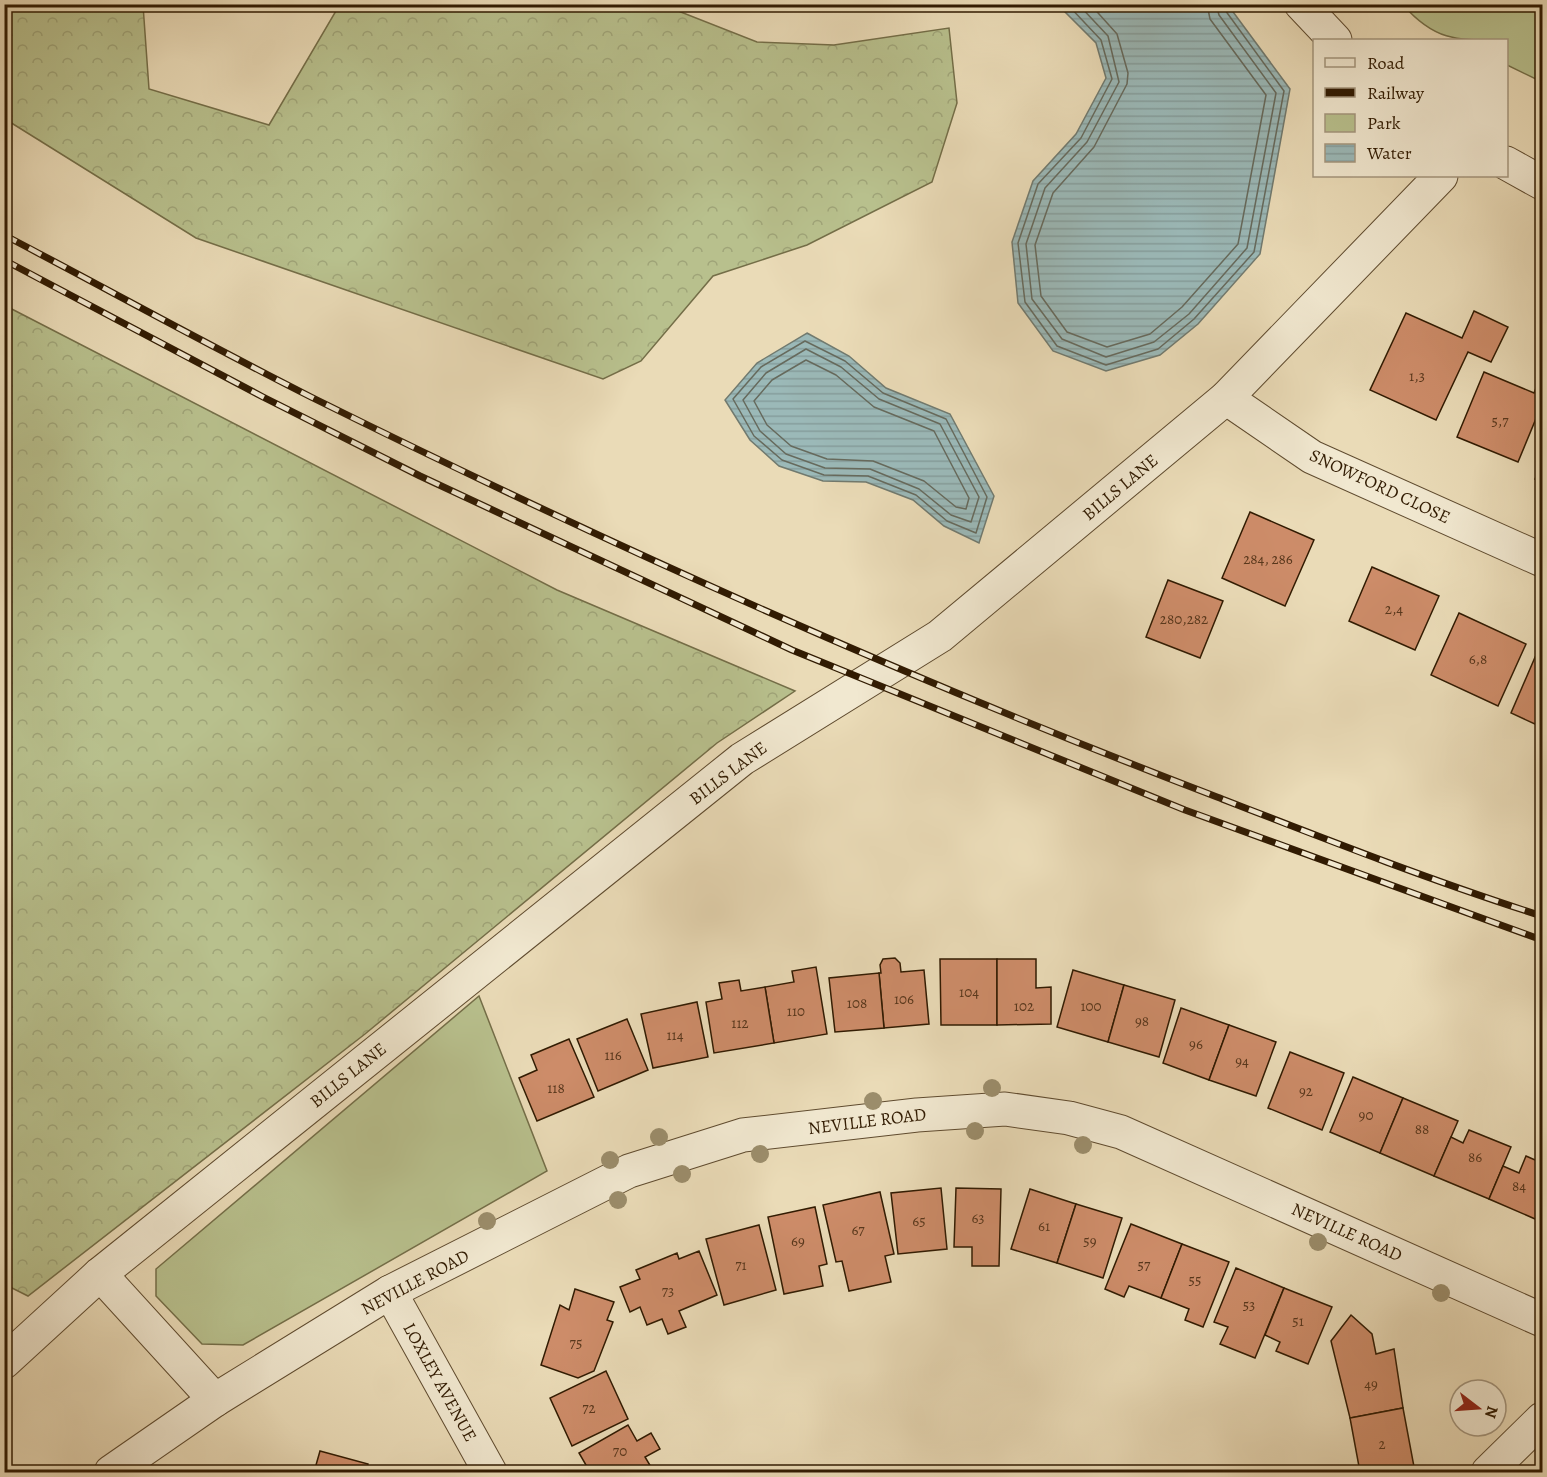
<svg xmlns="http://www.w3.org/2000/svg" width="1547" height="1477" font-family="Alegreya,serif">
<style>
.green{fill:#b8c08d;stroke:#746e48;stroke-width:1.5}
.forest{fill:url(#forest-crowns);stroke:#746e48;stroke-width:1.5}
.water{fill:url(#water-rules);stroke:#717a6f;stroke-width:1.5}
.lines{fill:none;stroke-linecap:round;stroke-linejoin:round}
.shore{stroke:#666a5d;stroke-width:1.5}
.building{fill:#cd8c69;stroke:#311b02;stroke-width:1.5}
.minor-casing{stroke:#5f4b2f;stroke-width:35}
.minor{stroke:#f1e8d0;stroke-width:33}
.rail-casing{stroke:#311b02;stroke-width:7}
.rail{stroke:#f1e8d0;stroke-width:4.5;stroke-dasharray:14;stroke-linecap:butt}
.tree{fill:#9b8d6b}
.labels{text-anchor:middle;stroke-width:4.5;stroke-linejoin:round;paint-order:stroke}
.number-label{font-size:15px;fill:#58371c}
.street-label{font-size:18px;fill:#311b02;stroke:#f1e8d0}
</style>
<defs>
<pattern id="forest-crowns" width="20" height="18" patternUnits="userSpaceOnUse" patternTransform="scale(1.5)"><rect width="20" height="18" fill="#b8c08d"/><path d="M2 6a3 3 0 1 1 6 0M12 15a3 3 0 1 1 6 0" fill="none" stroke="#9fa478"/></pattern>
<pattern id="water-rules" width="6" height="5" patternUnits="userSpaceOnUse" patternTransform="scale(1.5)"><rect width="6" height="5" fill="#9bb9b8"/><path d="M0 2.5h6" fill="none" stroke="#869e9d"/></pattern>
</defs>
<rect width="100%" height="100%" fill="#eadbb7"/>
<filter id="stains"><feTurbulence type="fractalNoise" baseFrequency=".00333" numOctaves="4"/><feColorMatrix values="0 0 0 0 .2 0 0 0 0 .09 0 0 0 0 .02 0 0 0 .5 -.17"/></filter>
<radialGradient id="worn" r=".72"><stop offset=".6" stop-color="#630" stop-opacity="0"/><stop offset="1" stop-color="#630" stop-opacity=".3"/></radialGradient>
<g class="green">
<path d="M1403,5H1542V82L1507,65L1506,40C1459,40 1437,43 1403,5Z"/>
<path d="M479,996L547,1171L243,1345L202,1344L156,1296V1269Z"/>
</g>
<g class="forest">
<path d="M340,4L663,5L757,42L834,45L949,28L957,103L932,182L807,245L713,276L641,361L603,379L196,238L5,119V5H143L149,89L269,125Z"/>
<path d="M4,305L557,590L795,691L717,743L365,1034L28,1296L4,1284Z"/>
</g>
<g class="water">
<path d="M739,5H827L822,8L747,7Z"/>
<path d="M1058,5H1228L1290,89L1260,254L1198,324L1160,355L1106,371L1053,351L1018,303L1012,242L1033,181L1076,134L1106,78L1096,43Z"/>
<path d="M807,333L849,356L886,388L950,414L994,496L979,543L944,526L913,500L866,482L823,481L779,466L750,440L725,400L757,363Z"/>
</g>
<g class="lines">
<g class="shore">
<path d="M1067,4L1101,40L1112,79L1081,138L1038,184L1018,243L1025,302L1057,346L1106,365L1158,349L1194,319L1254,252L1284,91L1225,10L1223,4"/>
<path d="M1078,4L1108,36L1119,82L1087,142L1045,188L1026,244L1032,299L1062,339L1106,357L1154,342L1189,314L1247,248L1276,93L1219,15L1216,4"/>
<path d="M1090,4L1117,34L1128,73L1127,84L1094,147L1053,193L1035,245L1041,296L1067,332L1107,347L1150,334L1182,307L1238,244L1266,95L1210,19L1207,4"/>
<path d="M805,341L845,361L883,393L946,419L987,497L976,533L947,521L916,495L868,476L824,475L782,460L754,436L733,399L761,367Z"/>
<path d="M806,349L841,367L879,399L940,424L979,497L971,522L951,515L919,489L870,469L825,468L786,454L760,431L743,400L766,373Z"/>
<path d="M806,360L836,375L874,407L934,431L969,498L966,509L956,507L924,481L873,461L827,459L791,446L767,425L754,401L772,380Z"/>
</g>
</g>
<g class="building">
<path d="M1474,311L1508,327L1491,362L1468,352L1436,420L1370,390L1406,313L1462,338Z"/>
<path d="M1484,372L1534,393L1542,373V404L1518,462L1457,437Z"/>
<path d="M1542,463V482L1535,479Z"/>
<path d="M1250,512L1314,540L1285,606L1222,578Z"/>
<path d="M1372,567L1439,596L1415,650L1349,621Z"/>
<path d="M1168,580L1223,601L1200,658L1146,637Z"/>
<path d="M1459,613L1526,644L1498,706L1431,675Z"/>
<path d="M1539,648L1542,649V713L1537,725L1511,713Z"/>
<path d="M895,958L900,963L901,972L924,970L929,1024L884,1028L879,973H881L880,965L883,959Z"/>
<path d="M940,959H997V1025H941Z"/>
<path d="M997,959H1036V988L1051,987V1024L997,1025Z"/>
<path d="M816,967L827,1034L774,1043L765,987L794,982L792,971Z"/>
<path d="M1073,970L1124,985L1108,1042L1057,1027Z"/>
<path d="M879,973L884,1028L835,1032L829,978Z"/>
<path d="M739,980L741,991L765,987L774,1043L714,1053L706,1002L722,999L719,983Z"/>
<path d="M1124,985L1175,1000L1159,1057L1108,1042Z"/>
<path d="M697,1002L708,1057L653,1068L641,1014Z"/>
<path d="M1181,1008L1229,1025L1209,1080L1163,1063Z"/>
<path d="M627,1019L648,1070L598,1091L577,1039Z"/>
<path d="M1229,1025L1276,1042L1256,1096L1209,1080Z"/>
<path d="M569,1039L594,1097L537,1121L519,1078L537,1070L531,1055Z"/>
<path d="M1290,1052L1344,1073L1322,1130L1268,1108Z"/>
<path d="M1353,1077L1403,1098L1380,1153L1330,1132Z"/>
<path d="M1403,1098L1458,1121L1434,1176L1380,1153Z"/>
<path d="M1469,1130L1511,1147L1489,1199L1434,1176L1451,1137L1463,1143Z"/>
<path d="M1526,1156L1542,1163V1222L1489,1199L1503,1166L1519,1173Z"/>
<path d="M941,1188L947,1249L898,1254L891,1193Z"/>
<path d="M956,1188L1001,1189L999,1266H972V1247H954Z"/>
<path d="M1030,1189L1076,1204L1057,1263L1011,1249Z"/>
<path d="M880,1192L894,1254L885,1256L891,1282L849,1291L842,1261L836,1262L823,1205Z"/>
<path d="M1076,1204L1122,1218L1103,1278L1057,1263Z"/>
<path d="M815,1207L827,1264L819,1266L823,1286L784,1294L768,1217Z"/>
<path d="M1131,1224L1182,1244L1161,1298L1129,1286L1124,1297L1105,1289Z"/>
<path d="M759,1225L776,1290L724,1305L706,1239Z"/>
<path d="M1182,1244L1229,1262L1203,1327L1185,1320L1189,1309L1161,1298Z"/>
<path d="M699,1251L717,1295L679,1311L686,1327L668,1334L662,1319L647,1325L640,1307L630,1312L620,1287L640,1279L636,1270L677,1253L679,1259Z"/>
<path d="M1236,1268L1284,1288L1255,1358L1220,1344L1228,1327L1214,1322Z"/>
<path d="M1284,1288L1332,1307L1308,1364L1276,1351L1280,1342L1265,1335Z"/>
<path d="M575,1289L614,1302L607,1320L613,1322L594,1371L578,1378L541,1365L560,1305L569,1310Z"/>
<path d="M1351,1315L1372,1334L1376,1354L1394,1349L1403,1408L1350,1418L1331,1341Z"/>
<path d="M606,1371L628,1419L572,1446L550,1398Z"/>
<path d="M1403,1408L1415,1472H1360L1350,1418Z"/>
<path d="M628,1425L637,1441L651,1433L660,1449L645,1457L654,1472H590L579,1453Z"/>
<path d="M320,1451L368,1464L366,1472H314Z"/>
</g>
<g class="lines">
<defs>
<g id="minor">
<path d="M1301,4L1335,40"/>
<path d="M1506,163L1542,183"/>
<path d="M1226,398L1312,457L1542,560"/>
<path d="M100,1274L215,1400"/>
<path d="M390,1292L490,1472"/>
<path d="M4,1362L100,1274L742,759L940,636L1226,398L1441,176"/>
<path d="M111,1472L215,1400L390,1292L629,1171L743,1135L917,1115L1005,1109L1069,1118L1121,1132L1542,1320"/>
<path d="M1488,1472L1542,1419"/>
</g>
</defs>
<use href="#minor" class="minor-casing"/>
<use href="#minor" class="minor"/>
<defs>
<g id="rail">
<path d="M4,235C107,289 208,345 311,397C607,544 908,679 1217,797C1325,839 1432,881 1542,916"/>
<path d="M4,260L263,397L420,476L792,650L1185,810L1542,940"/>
</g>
</defs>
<use href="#rail" class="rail-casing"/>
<use href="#rail" class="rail"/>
</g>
<g class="tree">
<circle cx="992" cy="1088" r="9"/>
<circle cx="873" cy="1101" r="9"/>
<circle cx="975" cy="1131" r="9"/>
<circle cx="659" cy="1137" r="9"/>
<circle cx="1083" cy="1145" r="9"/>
<circle cx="760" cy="1154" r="9"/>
<circle cx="610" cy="1160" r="9"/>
<circle cx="682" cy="1174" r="9"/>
<circle cx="618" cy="1200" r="9"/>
<circle cx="487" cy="1221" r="9"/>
<circle cx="1318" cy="1242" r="9"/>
<circle cx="1441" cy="1293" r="9"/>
</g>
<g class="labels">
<g class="number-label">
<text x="1417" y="381">1,3</text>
<text x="1500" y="426">5,7</text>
<text x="1268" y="564">284, 286</text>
<text x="1394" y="614">2,4</text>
<text x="1184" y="624">280,282</text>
<text x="1478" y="664">6,8</text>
<text x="969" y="997">104</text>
<text x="904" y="1004">106</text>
<text x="857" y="1008">108</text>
<text x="1024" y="1011">102</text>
<text x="1091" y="1011">100</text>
<text x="796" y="1016">110</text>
<text x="1142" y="1026">98</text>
<text x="740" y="1028">112</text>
<text x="675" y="1040">114</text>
<text x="1196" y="1049">96</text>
<text x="613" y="1060">116</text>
<text x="1242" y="1066">94</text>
<text x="556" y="1093">118</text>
<text x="1306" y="1096">92</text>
<text x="1366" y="1120">90</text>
<text x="1422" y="1134">88</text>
<text x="1475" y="1162">86</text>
<text x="1519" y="1191">84</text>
<text x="978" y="1223">63</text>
<text x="919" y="1226">65</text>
<text x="1044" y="1231">61</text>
<text x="858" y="1235">67</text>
<text x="798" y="1246">69</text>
<text x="1090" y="1246">59</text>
<text x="741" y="1270">71</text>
<text x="1144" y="1270">57</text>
<text x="1195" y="1285">55</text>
<text x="668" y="1296">73</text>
<text x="1249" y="1310">53</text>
<text x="1298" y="1326">51</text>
<text x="576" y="1348">75</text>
<text x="1371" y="1389">49</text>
<text x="589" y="1413">72</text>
<text x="1382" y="1449">2</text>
<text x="620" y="1456">70</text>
</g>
<g class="street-label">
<text transform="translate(1380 486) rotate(25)" y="6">SNOWFORD CLOSE</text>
<text transform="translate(1120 487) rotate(-40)" y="6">BILLS LANE</text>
<text transform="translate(728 773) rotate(-37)" y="6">BILLS LANE</text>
<text transform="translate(348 1075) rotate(-39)" y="6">BILLS LANE</text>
<text transform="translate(867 1121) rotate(-7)" y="6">NEVILLE ROAD</text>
<text transform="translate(1347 1232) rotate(24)" y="6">NEVILLE ROAD</text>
<text transform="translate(415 1282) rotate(-28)" y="6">NEVILLE ROAD</text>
<text transform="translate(440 1382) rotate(61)" y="6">LOXLEY AVENUE</text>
</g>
</g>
<rect width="1547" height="1477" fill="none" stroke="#eadbb7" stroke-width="24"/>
<rect x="6" y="6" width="1535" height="1465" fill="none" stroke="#311b02" stroke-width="3"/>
<rect x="12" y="12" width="1523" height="1453" fill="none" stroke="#311b02" stroke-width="1.5"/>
<rect x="1313" y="39" width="195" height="138" fill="#f1e8d0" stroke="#a4967e" stroke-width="1.5"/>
<rect x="1325" y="58" width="30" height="9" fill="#f1e8d0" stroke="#a4967e" stroke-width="1.5"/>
<text x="1367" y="69" font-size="18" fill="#311b02">Road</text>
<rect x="1325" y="88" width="30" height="9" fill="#311b02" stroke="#a4967e" stroke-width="1.5"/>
<text x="1367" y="99" font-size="18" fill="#311b02">Railway</text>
<rect x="1325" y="114" width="30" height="18" fill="#b8c08d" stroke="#a4967e" stroke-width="1.5"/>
<text x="1367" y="129" font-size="18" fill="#311b02">Park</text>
<rect x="1325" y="144" width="30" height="18" fill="url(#water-rules)" stroke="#a4967e" stroke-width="1.5"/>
<text x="1367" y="159" font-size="18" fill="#311b02">Water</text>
<g transform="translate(1478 1408) rotate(107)"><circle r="28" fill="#f1e8d0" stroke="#a4967e" stroke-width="1.5"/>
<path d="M0-4.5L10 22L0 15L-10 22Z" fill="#8f2418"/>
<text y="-9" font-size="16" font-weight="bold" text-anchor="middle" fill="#311b02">N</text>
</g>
<rect width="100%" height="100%" filter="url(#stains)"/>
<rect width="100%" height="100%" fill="url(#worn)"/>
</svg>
